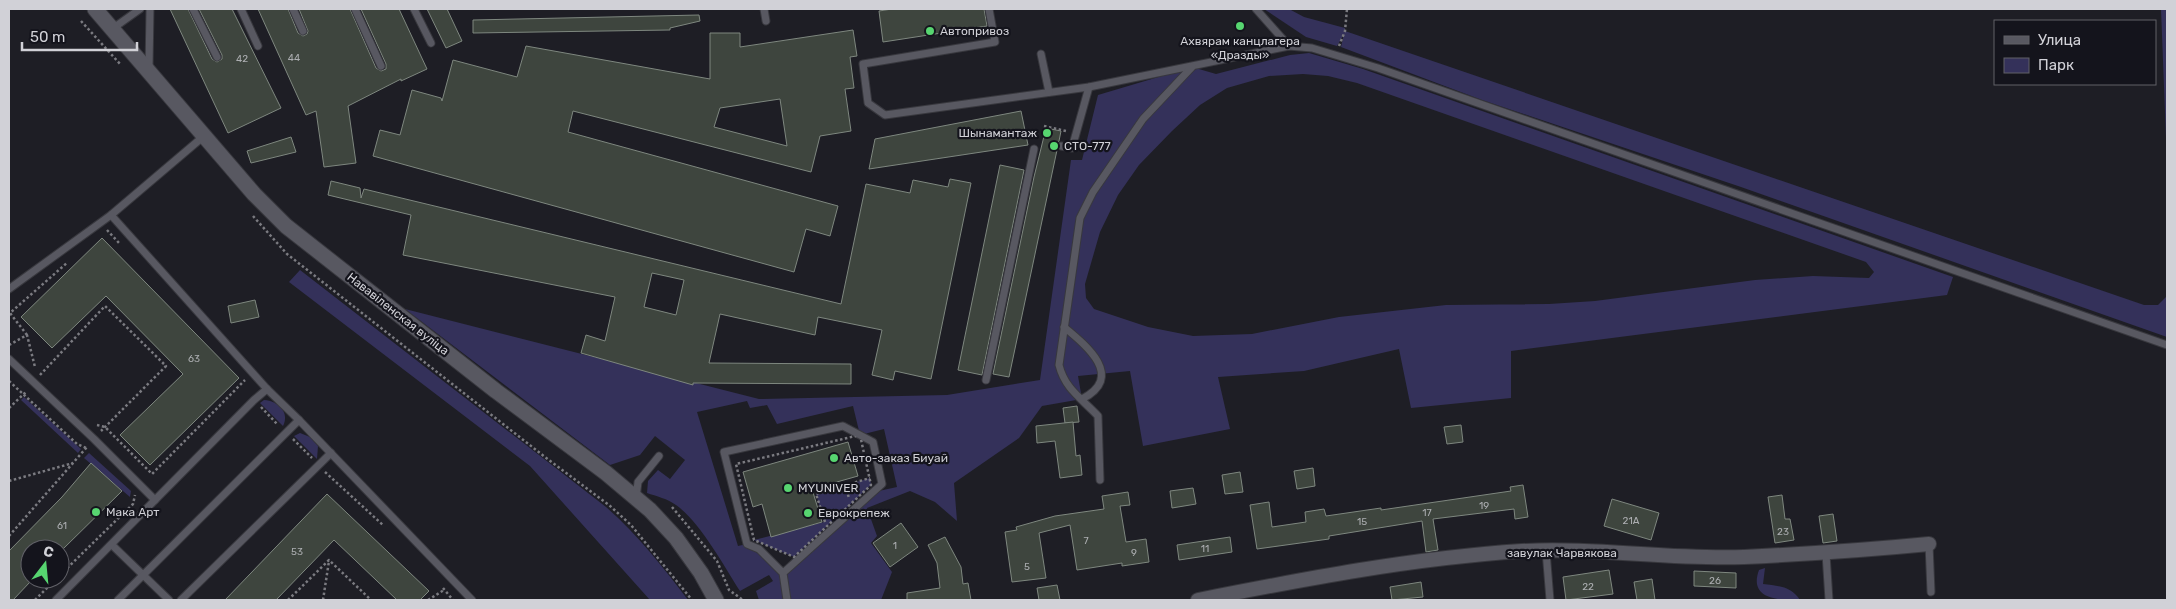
<svg xmlns="http://www.w3.org/2000/svg" width="2176" height="609" font-family="Rubik,sans-serif">
<style>
.green{fill:#34315a;fill-rule:evenodd}
.building{fill:#3e453e;stroke:#7e877f;fill-rule:evenodd}
.lines{fill:none;stroke-linecap:round;stroke-linejoin:round}
.service-casing{stroke:#38383e;stroke-width:9}
.minor-casing{stroke:#38383e;stroke-width:16}
.tertiary-casing{stroke:#38383e;stroke-width:17}
.path{stroke:#7b7b81;stroke-width:2.5;stroke-dasharray:2.5 2.5;stroke-linecap:butt}
.service{stroke:#585861;stroke-width:7}
.minor{stroke:#585861;stroke-width:14}
.tertiary{stroke:#585861;stroke-width:15}
.poi-dot{fill:#57d570;stroke:#14141c;stroke-width:2}
.labels{text-anchor:middle;stroke-width:4.5;stroke-linejoin:round;paint-order:stroke}
.number-label{font-size:10px;fill:#acaeb1}
.poi-label{font-size:12px;fill:#d1d1d7;stroke:#14141c;text-anchor:start}
.street-label{font-size:12px;fill:#d1d1d7;stroke:#14141c}
</style>
<rect width="100%" height="100%" fill="#1e1e25"/>
<g class="green">
<path d="M1264,9H1289L1304,17L1345,28V31L2144,305H2158L2166,297L2167,291V337L1741,187L1482,100L1341,47L1344,34L1337,46L1306,37Z"/>
<path d="M2161,9H2167V164Z"/>
<path d="M1309,53L1363,69L1953,277L1947,295L1511,351V398L1411,408L1399,349L1304,371L1218,377L1230,429L1143,446L1130,371L1078,376L1082,399L1042,406L1019,438L954,483L957,521L935,502L910,491L867,508L877,536L871,543L892,572L881,600H759L756,591L773,581L769,575L740,591C724,566 700,522 676,505C668,499 656,496 647,493L648,481L658,470L670,479L685,460L655,436L640,455L610,465L405,309L759,399L947,395L1040,380L1071,160H1082L1098,95L1192,67L1216,74L1290,55ZM1303,74L1328,76L1357,83L1866,262L1874,272L1869,278L1813,276L1755,280L1595,301L1549,304L1446,305L1339,317L1252,334L1193,336L1148,327L1094,309L1086,298L1085,284L1100,232L1118,195L1139,165L1172,131L1200,105L1227,88L1269,76ZM747,401L750,408L767,405L777,424L853,406L860,435L884,429L897,487L874,492L783,573L747,544L738,546L697,412Z"/>
<path d="M300,270L606,507C638,535 663,567 688,600H650L530,466L289,282Z"/>
<path d="M24,397L81,449L78,453L21,400Z"/>
<path d="M264,400C278,401 290,412 283,426L260,403Z"/>
<path d="M300,433L310,437L318,446L317,459L294,436Z"/>
<path d="M89,453L131,491L130,497L84,458Z"/>
<path d="M870,478L871,485L794,557L754,540L824,522L816,494Z"/>
<path d="M1765,568L1763,584C1778,586 1791,586 1800,600C1780,600 1748,600 1759,570Z"/>
</g>
<g class="building">
<path d="M170,9H188L212,59L217,62L222,59V55L199,9H232L281,108L228,133Z"/>
<path d="M258,9H288L298,33L303,36L307,34L308,31L299,9H350L376,68L381,71L386,69V64L361,9H399L427,69L401,81V79L348,106L356,163L324,167L316,111L306,115Z"/>
<path d="M427,9H447L462,41L446,48Z"/>
<path d="M892,9H984L987,26L883,42L879,11Z"/>
<path d="M699,15L700,21L670,28V30L473,33V20Z"/>
<path d="M853,30L857,56L850,57L854,88L845,89L851,131L820,136L811,172L573,111L568,132L838,206L830,236L806,229L794,272L373,156L380,130L400,135L412,90L441,98L442,101L453,60L517,77L526,46L710,79V33H740V47ZM780,99L787,146L714,127L720,108Z"/>
<path d="M1021,111L1028,145L869,169L875,139Z"/>
<path d="M1046,128L1061,131L1059,141L1056,145L1057,150L1009,377L993,374L1034,177Z"/>
<path d="M291,137L296,152L251,163L247,151Z"/>
<path d="M1000,165L1024,170L982,375L958,370Z"/>
<path d="M950,179L971,183L931,379L895,371L893,380L872,375L882,330L818,317L815,335L720,314L709,363L851,364V384L693,383V385L581,353L586,335L605,341L615,297L403,255L411,215L328,195L331,181L360,188L361,198L364,189L841,304L866,184L910,193L913,180L948,187ZM652,273L684,280L676,315L644,307Z"/>
<path d="M102,238L239,378L150,465L120,435L183,374L106,296L52,348L21,317Z"/>
<path d="M255,300L259,317L231,323L228,306Z"/>
<path d="M1077,406L1079,422L1065,423L1063,408Z"/>
<path d="M1073,422L1076,456L1080,455L1082,475L1060,478L1055,441L1037,443L1036,426Z"/>
<path d="M1461,425L1463,442L1447,444L1444,427Z"/>
<path d="M848,442L858,476L812,489L822,522L771,537L762,504L753,507L743,472Z"/>
<path d="M91,463L122,491L63,549H30V582L13,600H9V551L62,497Z"/>
<path d="M1313,468L1315,486L1297,489L1294,471Z"/>
<path d="M1240,472L1243,492L1225,494L1222,475Z"/>
<path d="M1523,485L1528,517L1515,519L1514,509L1433,519L1438,550L1426,552L1422,521L1329,536V539L1257,549L1250,505L1269,502L1272,527L1306,522L1305,512L1324,509L1326,516L1381,508V510L1511,491L1510,487Z"/>
<path d="M1193,488L1196,504L1172,508L1170,491Z"/>
<path d="M1128,492L1130,505L1120,506L1126,542L1146,539L1149,562L1122,566V563L1077,570L1070,525L1039,533L1046,578L1012,582L1005,532L1017,530L1016,527L1055,516L1104,509L1102,496Z"/>
<path d="M327,494L429,591L420,600H397L334,540L276,600H225Z"/>
<path d="M1782,495L1785,519H1790L1794,540L1775,543L1768,497Z"/>
<path d="M1612,499L1659,513L1651,540L1604,526Z"/>
<path d="M1833,514L1837,541L1823,543L1819,516Z"/>
<path d="M901,523L918,547L890,567L873,543Z"/>
<path d="M945,537L961,567L963,584L968,583L971,600H907V593L940,588L937,563L928,545Z"/>
<path d="M1230,537L1232,552L1179,560L1177,545Z"/>
<path d="M1609,570L1613,594L1566,600L1563,577Z"/>
<path d="M1694,571L1736,573V588L1694,586Z"/>
<path d="M1652,579L1655,600H1637L1634,582Z"/>
<path d="M1421,582L1423,597L1392,600L1390,587Z"/>
<path d="M1057,585L1060,600H1039L1037,588Z"/>
</g>
<g class="lines">
<defs>
<g id="service">
<path d="M193,9L217,57"/>
<path d="M241,9L258,46"/>
<path d="M293,9L303,31"/>
<path d="M355,9L381,66"/>
<path d="M414,9L431,43"/>
<path d="M764,9L766,21"/>
<path d="M989,9L995,42L863,64L868,103L885,115L1089,87L1289,46L1312,48L1378,68L2167,345"/>
<path d="M1256,9L1289,46"/>
<path d="M112,29L140,9"/>
<path d="M1041,54L1049,92"/>
<path d="M149,68L150,9"/>
<path d="M1061,146L1072,148L1089,87"/>
<path d="M111,215L267,389L299,420"/>
<path d="M9,289L111,215L204,136"/>
<path d="M1064,327C1087,346 1125,377 1082,399"/>
<path d="M9,359L94,439L155,500"/>
<path d="M986,380L1034,149"/>
<path d="M1100,480L1098,416C1081,398 1065,389 1059,365L1080,218L1093,192L1143,119L1192,67"/>
<path d="M636,498L638,482L659,456"/>
<path d="M1929,544L1931,592"/>
<path d="M112,545L169,600"/>
<path d="M1546,551L1550,600"/>
<path d="M1826,554L1829,600"/>
<path d="M783,573L882,484L873,442L843,426L724,452L747,544L759,549L783,573L787,600"/>
<path d="M56,600L254,400L267,389"/>
<path d="M118,600L299,420L472,600"/>
<path d="M181,600L331,453"/>
</g>
<path id="minor" d="M1198,600C1304,579 1413,558 1522,551C1596,547 1670,560 1744,557C1806,554 1867,550 1929,544"/>
<path id="tertiary" d="M95,9L254,194L286,226L496,391L606,473L650,510L676,538L701,573L716,600"/>
</defs>
<use href="#service" class="service-casing"/>
<use href="#minor" class="minor-casing"/>
<use href="#tertiary" class="tertiary-casing"/>
<g class="path">
<path d="M81,21L121,65"/>
<path d="M1339,46L1345,31L1347,9"/>
<path d="M1044,126L1066,131"/>
<path d="M253,216L287,254L545,457L609,505L631,525L692,600"/>
<path d="M107,230L120,244"/>
<path d="M27,335L10,313L68,262"/>
<path d="M9,345L27,335L35,367"/>
<path d="M40,375L105,306L166,366L101,431"/>
<path d="M9,381L77,444L86,448"/>
<path d="M261,407L278,425"/>
<path d="M9,408L27,391"/>
<path d="M97,425L105,427L152,474L245,380"/>
<path d="M860,435L871,485L794,557L754,540L736,464Z"/>
<path d="M293,439L312,458"/>
<path d="M325,472L384,526"/>
<path d="M9,481L73,463"/>
<path d="M845,485L849,498"/>
<path d="M672,507L717,561L729,590L743,600"/>
<path d="M825,522L816,494L870,478"/>
<path d="M9,536L87,447"/>
<path d="M60,575L133,504L135,495"/>
<path d="M443,588L453,600"/>
<path d="M35,600L56,579"/>
<path d="M288,600L329,560L371,600"/>
<path d="M323,600L329,561"/>
<path d="M428,600L444,590"/>
</g>
<use href="#service" class="service"/>
<use href="#minor" class="minor"/>
<use href="#tertiary" class="tertiary"/>
</g>
<g class="poi-dot">
<circle cx="1240" cy="26" r="5"/>
<circle cx="930" cy="31" r="5"/>
<circle cx="1047" cy="133" r="5"/>
<circle cx="1054" cy="146" r="5"/>
<circle cx="834" cy="458" r="5"/>
<circle cx="788" cy="488" r="5"/>
<circle cx="96" cy="512" r="5"/>
<circle cx="808" cy="513" r="5"/>
</g>
<g class="labels">
<g class="number-label">
<text x="294" y="61">44</text>
<text x="242" y="62">42</text>
<text x="194" y="362">63</text>
<text x="1484" y="509">19</text>
<text x="1427" y="516">17</text>
<text x="1631" y="524">21А</text>
<text x="1362" y="525">15</text>
<text x="62" y="529">61</text>
<text x="1783" y="535">23</text>
<text x="1086" y="544">7</text>
<text x="895" y="549">1</text>
<text x="1205" y="552">11</text>
<text x="297" y="555">53</text>
<text x="1134" y="556">9</text>
<text x="1027" y="570">5</text>
<text x="1715" y="584">26</text>
<text x="1588" y="590">22</text>
</g>
<g class="poi-label">
<text x="940" y="35">Автопривоз</text>
<text x="1240" y="45" text-anchor="middle">Ахвярам канцлагера<tspan x="1240" dy="14">«Дразды»</tspan></text>
<text x="1037" y="137" text-anchor="end">Шынамантаж</text>
<text x="1064" y="150">СТО-777</text>
<text x="844" y="462">Авто-заказ Биуай</text>
<text x="798" y="492">MYUNIVER</text>
<text x="106" y="516">Мака Арт</text>
<text x="818" y="517">Еврокрепеж</text>
</g>
<g class="street-label">
<text transform="translate(398 314) rotate(38)" y="4">Нававіленская вуліца</text>
<text x="1562" y="557">завулак Чарвякова</text>
</g>
</g>
<rect width="2176" height="609" fill="none" stroke="#d1d1d7" stroke-width="20"/>
<rect x="1994" y="20" width="162" height="65" fill="#14141c" stroke="#606067"/>
<rect x="2004" y="36" width="25" height="8" fill="#585861" stroke="#606067"/>
<text x="2038" y="45" font-size="15" fill="#d1d1d7">Улица</text>
<rect x="2004" y="58" width="25" height="15" fill="#34315a" stroke="#606067"/>
<text x="2038" y="70" font-size="15" fill="#d1d1d7">Парк</text>
<g transform="translate(45 564) rotate(16)"><circle r="24" fill="#14141c" stroke="#606067"/>
<path d="M0-4L9 19L0 12L-9 19Z" fill="#57d570"/>
<text y="-8" font-size="14" font-weight="bold" text-anchor="middle" fill="#d1d1d7">С</text>
</g>
<path d="M22 42v8h115v-8" fill="none" stroke="#d1d1d7" stroke-width="2.5"/>
<text x="30" y="42" font-size="15" fill="#d1d1d7" stroke="#14141c" stroke-width="4" paint-order="stroke">50 m</text>
</svg>
